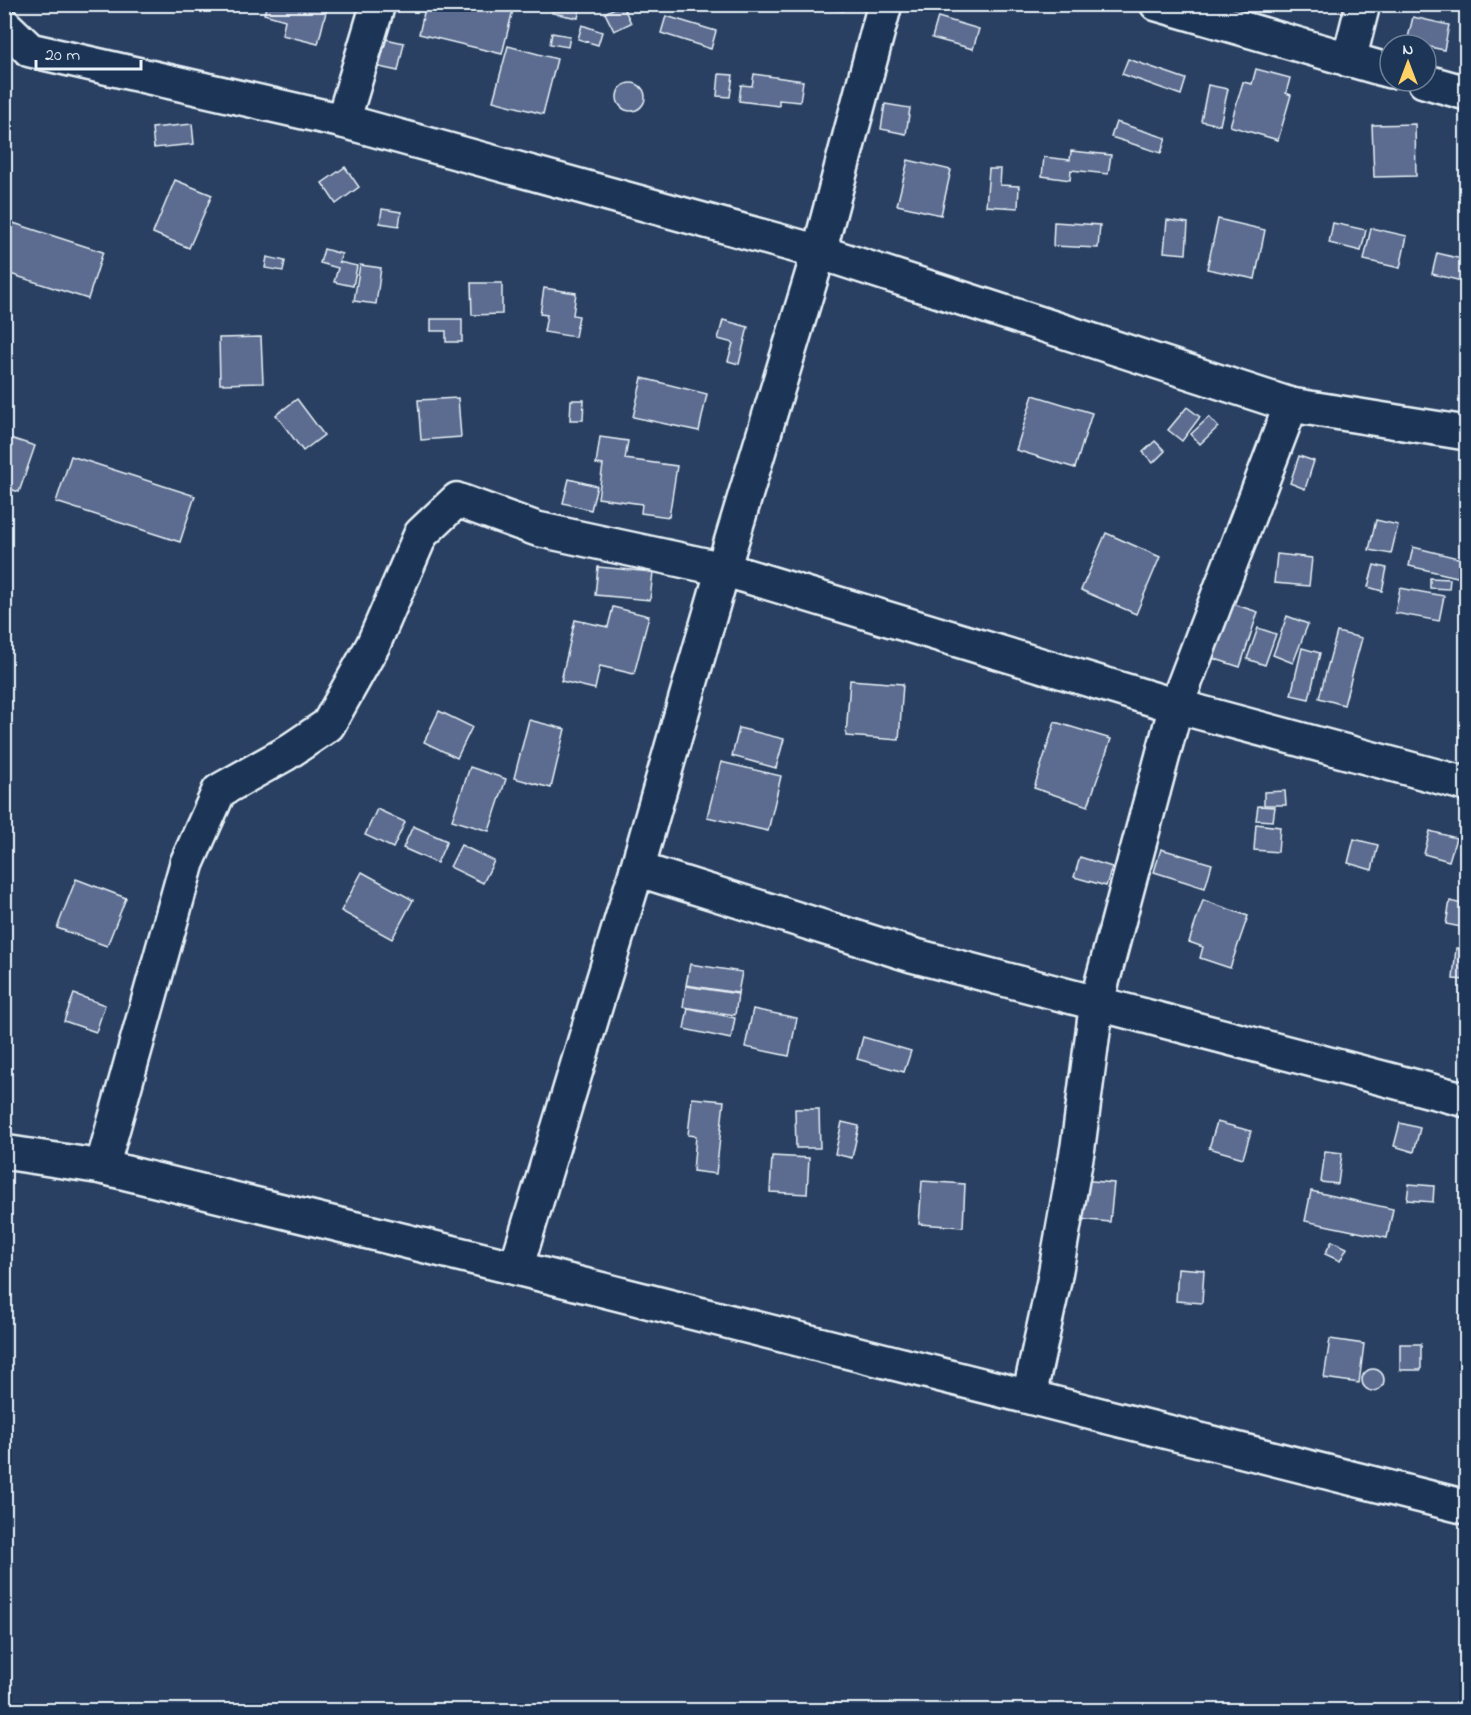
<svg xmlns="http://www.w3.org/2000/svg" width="1471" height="1715" font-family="'Indie Flower',sans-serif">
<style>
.building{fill:#5b6c90;stroke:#e8f1f8;stroke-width:1.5}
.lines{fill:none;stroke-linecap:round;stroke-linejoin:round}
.street-casing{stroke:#e8f1f8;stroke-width:38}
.street{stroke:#1d3557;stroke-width:33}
</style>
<rect width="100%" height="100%" fill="#294062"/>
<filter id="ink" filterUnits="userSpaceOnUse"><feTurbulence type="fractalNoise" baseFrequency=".0167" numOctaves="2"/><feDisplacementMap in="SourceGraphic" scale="12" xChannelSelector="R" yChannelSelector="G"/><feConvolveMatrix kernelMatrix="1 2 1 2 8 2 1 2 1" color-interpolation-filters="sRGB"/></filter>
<g filter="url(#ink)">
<g class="building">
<path d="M267,4H328L318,44L282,35L285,20L264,14Z"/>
<path d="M426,4H491L513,10L502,54L419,34Z"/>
<path d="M553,4H581L578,18L552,13Z"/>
<path d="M622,4L631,23L614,31L605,13Z"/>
<path d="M796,4H844L843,11Z"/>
<path d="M666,16L716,31L711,49L661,33Z"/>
<path d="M938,17L979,29L973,49L932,38Z"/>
<path d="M1413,17L1449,25L1444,50L1407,42Z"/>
<path d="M582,25L602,32L598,45L578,39Z"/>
<path d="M552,33L570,36L568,47L550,44Z"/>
<path d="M386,39L404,43L398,71L379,67Z"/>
<path d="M508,46L557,59L543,114L493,101Z"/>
<path d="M1128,59L1186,79L1181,95L1122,74Z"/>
<path d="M1256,69L1290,78L1286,93L1291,95L1278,140L1230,126L1243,82L1252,84Z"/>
<path d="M719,74L733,75L730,97L717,96Z"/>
<path d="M754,74L803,81L800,102L779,100V106L739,101L741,85L752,86Z"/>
<circle cx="631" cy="97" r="14"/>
<path d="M1208,85L1228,89L1220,125L1201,121Z"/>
<path d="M885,104L910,108L906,134L881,129Z"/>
<path d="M1116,122L1166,138L1161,153L1111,137Z"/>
<path d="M192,124L194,144L154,148L152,128Z"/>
<path d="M1415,124L1416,176L1374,177L1372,125Z"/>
<path d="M1071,151L1111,155L1108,174L1071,170L1070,180L1042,176L1044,157L1070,160Z"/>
<path d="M908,160L951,170L941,215L897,205Z"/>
<path d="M345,167L359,187L336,204L322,183Z"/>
<path d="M989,169H1001L1000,185L1019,186L1018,208L986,206Z"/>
<path d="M175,180L212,195L189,248L153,233Z"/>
<path d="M382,209L401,212L399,226L380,223Z"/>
<path d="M1218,219L1265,230L1255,279L1207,269Z"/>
<path d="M4,220L103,252L88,299L4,272Z"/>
<path d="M1167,220L1188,223L1186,254L1164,252Z"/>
<path d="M1054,222L1100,225L1098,248L1053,246Z"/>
<path d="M1333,223L1366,230L1361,251L1329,243Z"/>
<path d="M1371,228L1407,236L1400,268L1364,260Z"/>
<path d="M324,249L342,254L339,262L357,266L353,286L334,282L338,268L320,263Z"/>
<path d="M1437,253L1466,260V282L1432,274Z"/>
<path d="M267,257L285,261L283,271L265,268Z"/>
<path d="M360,265L381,268L376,304L354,301Z"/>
<path d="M471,283H502V314L472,315Z"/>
<path d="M544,288L576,293L573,315L579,316L575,337L544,332L547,315L540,314Z"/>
<path d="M431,319H462V342H446V331H431Z"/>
<path d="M723,320L748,327L739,364L728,361L733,343L718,339Z"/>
<path d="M261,337L263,383L220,384L219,338Z"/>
<path d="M642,378L707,394L699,431L633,417Z"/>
<path d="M1033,395L1092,413L1075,468L1016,450Z"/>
<path d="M458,398L461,437L421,440L418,400Z"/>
<path d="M297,399L324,435L303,451L276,415Z"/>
<path d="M571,400H584L583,420H570Z"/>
<path d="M1187,407L1200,417L1182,441L1168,430Z"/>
<path d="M1209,417L1218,427L1200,444L1191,434Z"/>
<path d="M4,436L35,446L19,492L4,487Z"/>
<path d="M600,437L628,441L625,459L677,466L669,517L641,513L642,504L598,498L603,465L596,464Z"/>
<path d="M1155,441L1165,451L1153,463L1143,452Z"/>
<path d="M71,456L195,496L180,542L56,502Z"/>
<path d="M1299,456L1314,461L1305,489L1290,483Z"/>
<path d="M569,479L597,486L591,510L563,503Z"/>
<path d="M1376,520L1398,525L1391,554L1369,550Z"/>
<path d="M1106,533L1160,557L1136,614L1081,590Z"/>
<path d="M1413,547L1466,560V579L1409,566Z"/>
<path d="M1277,554L1312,558L1309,586L1274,583Z"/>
<path d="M1374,565L1387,568L1382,591L1368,587Z"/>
<path d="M598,567L653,572L650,600L595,595Z"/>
<path d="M1430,578L1450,579L1449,589L1430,588Z"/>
<path d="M1400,588L1444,596L1439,621L1395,613Z"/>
<path d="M1230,603L1258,612L1240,667L1212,658Z"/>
<path d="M613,607L649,616L634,674L600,666L595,689L561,681L575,620L608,627Z"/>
<path d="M1287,616L1308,624L1293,663L1273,655Z"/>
<path d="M1258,628L1276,634L1265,665L1247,659Z"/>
<path d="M1337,632L1362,638L1344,705L1319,698Z"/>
<path d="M1302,648L1320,653L1309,699L1291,695Z"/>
<path d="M850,680L903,684L899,740L846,736Z"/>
<path d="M439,711L472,727L457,758L424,742Z"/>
<path d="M529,720L565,729L551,788L514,778Z"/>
<path d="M1055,722L1111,739L1088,806L1034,788Z"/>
<path d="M739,728L784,739L776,768L732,756Z"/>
<path d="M721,762L781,776L768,831L707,817Z"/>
<path d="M470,767L506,779L489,831L452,820Z"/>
<path d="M1285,791L1286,805H1264V792Z"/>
<path d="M1258,806L1275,807L1273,821L1256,820Z"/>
<path d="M377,809L405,822L393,848L365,835Z"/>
<path d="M1256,824L1280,827L1278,852L1254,850Z"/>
<path d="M413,826L447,841L437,863L403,848Z"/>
<path d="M1430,831L1456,838L1449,861L1424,854Z"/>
<path d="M1354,839L1378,845L1372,870L1348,863Z"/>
<path d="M461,845L494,861L483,883L450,867Z"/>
<path d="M1161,849L1212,864L1205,888L1154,872Z"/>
<path d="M1080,857L1112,867L1106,886L1074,877Z"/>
<path d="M362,872L413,900L392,939L341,911Z"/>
<path d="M76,879L126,898L107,946L57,928Z"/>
<path d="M1203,900L1248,916L1230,968L1200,958L1203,947L1189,942Z"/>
<path d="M1450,901L1466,905V928L1446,924Z"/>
<path d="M1456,948L1466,949V980L1453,979Z"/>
<path d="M690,964L742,972L738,993L686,985Z"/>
<path d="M686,986L738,994L735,1015L683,1007Z"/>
<path d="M74,994L105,1005L96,1032L64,1021Z"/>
<path d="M688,1008L735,1018L731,1039L684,1029Z"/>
<path d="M753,1009L797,1018L789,1056L745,1047Z"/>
<path d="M863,1037L911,1051L904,1072L857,1059Z"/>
<path d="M692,1098L724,1101L716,1174L693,1171L696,1136L688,1135Z"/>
<path d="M795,1109H819L820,1148H796Z"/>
<path d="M842,1122L859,1126L852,1158L835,1154Z"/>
<path d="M1217,1122L1251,1131L1243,1158L1209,1148Z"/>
<path d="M1400,1123L1420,1128L1414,1152L1394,1146Z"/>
<path d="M1325,1151L1342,1153L1338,1184L1321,1182Z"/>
<path d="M772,1156L809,1158L807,1194L770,1192Z"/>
<path d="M1081,1180L1114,1183L1110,1222L1078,1219Z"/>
<path d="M922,1181L965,1184L963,1227L919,1224Z"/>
<path d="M1409,1184L1434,1186L1433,1202L1407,1200Z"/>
<path d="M1311,1191L1393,1209L1387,1238L1305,1221Z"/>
<path d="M1332,1241L1347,1248L1340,1261L1325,1254Z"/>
<path d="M1178,1268L1204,1270L1202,1303L1176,1301Z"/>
<path d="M1330,1339L1364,1344L1359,1383L1324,1378Z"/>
<rect x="1400" y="1344" width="21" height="26"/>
<circle cx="1373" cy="1380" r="11"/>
</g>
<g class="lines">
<defs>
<g id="street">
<path d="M1157,4L1390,71"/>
<path d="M4,25L30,50L343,121L819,252L1291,405L1466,433"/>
<path d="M1349,60L1363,4"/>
<path d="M1424,81L1466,93"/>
<path d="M343,121L378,4"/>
<path d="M637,869L912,955L1466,1100"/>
<path d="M4,1152L102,1167L516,1268L1466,1507"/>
<path d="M102,1167L187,863L219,791L285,754L328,725L373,645L421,534L457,500L537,529L723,569L1176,706L1466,784"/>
<path d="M516,1268L637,869L723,569L819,252L885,4"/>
<path d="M1029,1396L1054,1281L1078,1146L1097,1001L1176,706L1291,405"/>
</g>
</defs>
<use href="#street" class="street-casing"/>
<use href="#street" class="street"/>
</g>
</g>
<rect width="1471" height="1715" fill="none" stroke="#1d3557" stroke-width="24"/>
<rect x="12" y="12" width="1447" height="1691" fill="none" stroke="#e8f1f8" stroke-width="2" filter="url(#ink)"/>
<g transform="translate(1408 63)"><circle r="28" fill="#1d3557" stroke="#6e8097" stroke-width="1.5"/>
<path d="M0-4.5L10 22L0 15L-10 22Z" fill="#ffd166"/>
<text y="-9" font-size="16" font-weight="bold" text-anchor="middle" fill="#e8f1f8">N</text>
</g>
<path d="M36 60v9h105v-9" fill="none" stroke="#e8f1f8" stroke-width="3"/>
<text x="45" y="60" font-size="18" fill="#e8f1f8" stroke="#1d3557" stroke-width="4.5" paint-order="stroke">20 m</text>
</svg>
